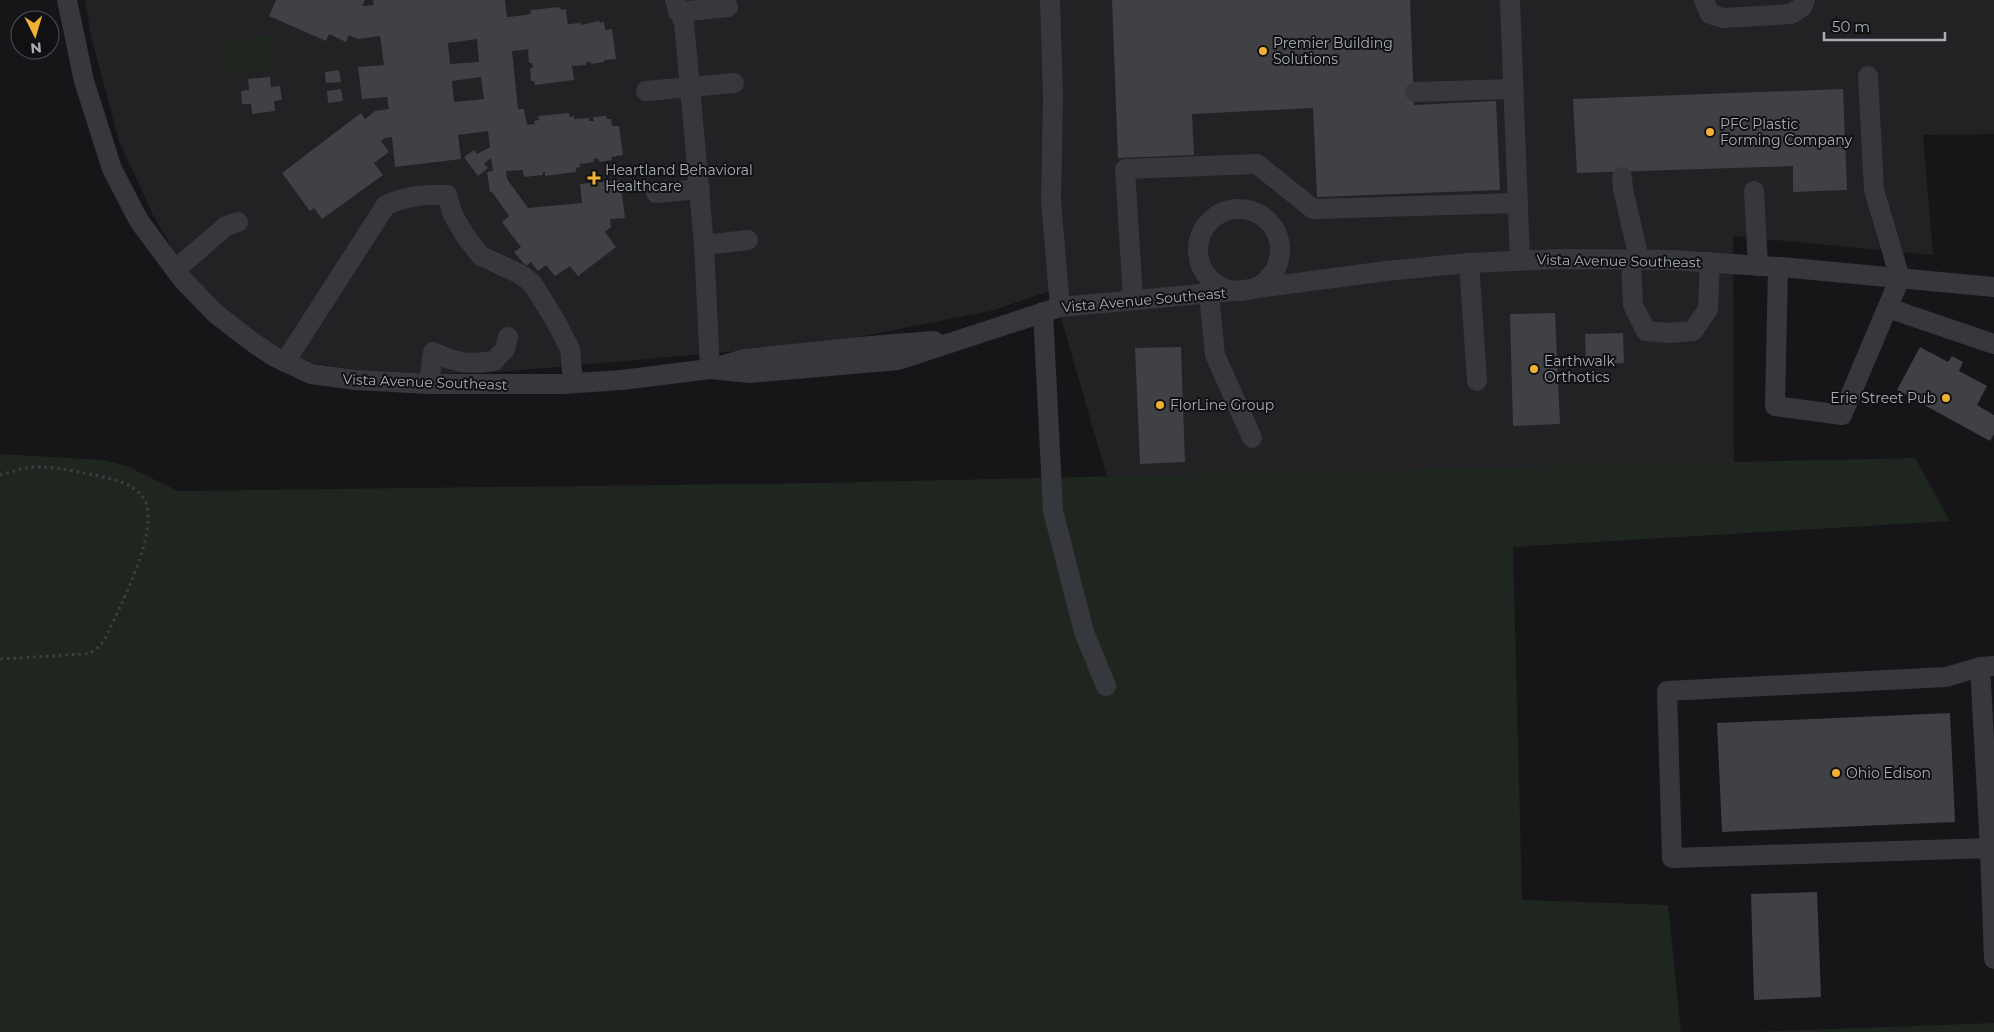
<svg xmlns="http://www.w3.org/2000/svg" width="1994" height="1032" font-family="Montserrat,sans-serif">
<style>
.built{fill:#222225}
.green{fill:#1e261f}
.building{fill:#404145;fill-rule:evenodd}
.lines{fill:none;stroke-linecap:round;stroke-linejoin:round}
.path{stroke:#3d3f44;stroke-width:3;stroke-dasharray:2.5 4;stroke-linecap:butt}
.minor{stroke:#37383d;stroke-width:20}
.poi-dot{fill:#f2b134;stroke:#111113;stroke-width:2}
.labels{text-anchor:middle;stroke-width:4;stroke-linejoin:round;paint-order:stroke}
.poi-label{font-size:14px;fill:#a8adb8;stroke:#111113;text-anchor:start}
.street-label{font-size:14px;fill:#a8adb8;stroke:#111113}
</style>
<rect width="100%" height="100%" fill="#161618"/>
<path class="built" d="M85,0H1994V134L1923,135L1933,255L1733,236L1734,463L1107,477L1053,290L991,311L829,343L500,372L391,375L305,362L242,326L192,282L153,215L119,141L91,37Z"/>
<g class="green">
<path d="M273,35L277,69L223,75L218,42Z"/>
<path d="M0,454L104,460L129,467L178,491L818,483L1915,458L1950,521L1513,547L1522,900L1668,905L1681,1032H0Z"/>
<path d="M1994,1023V1032H1751Z"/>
</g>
<g class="building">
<path d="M276,0H365L362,6L374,5L373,0H505L507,17L526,15L530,14L531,10L559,7L561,10L566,9L568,27V24L581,23V25L599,21L600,23L604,22L605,30L612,29L616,59L604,60V62L591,64V62H586V65L574,66L572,64L574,80L535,85L534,81H531L530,68H533L532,63H529L528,51L530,49L512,51L518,109H524L527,125L535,124L534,121L539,120L538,116L569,113L570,117L574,116L575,123V119L589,118V121H594L593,117L606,116L607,119H611L612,126H619L623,155L611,157L612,160L599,162L598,158L593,159L594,162L581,164L580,160V167L576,168V172L545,176V172H543V175L524,177L523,170L506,171L507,179L528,208L582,203L580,184L620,180L625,218L610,219L611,227L605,232L616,247L578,276L570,266L555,276L546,265L538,271L531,262L526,266L514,252L521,247L502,222L509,216L492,192H490L487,172L493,171L491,158L484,164L488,168L478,176L464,157L474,150L477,154L490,147L488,131L458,135L461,159L395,167L392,137L385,138L381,141L389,152L374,163L383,175L322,219L314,208L310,211L282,173L361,113L365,119L375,111L389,109L387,97L362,99L358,67L384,65L380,36L358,39L349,35L346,42L329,34L326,41L269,16ZM477,39L479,62L450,64L448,43ZM481,77L484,99L454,102L452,81Z"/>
<path d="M1112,0H1410L1414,105L1496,101L1500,190L1317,197L1313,108L1192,114L1194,155L1118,158Z"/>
<path d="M339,70L341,82L326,83L325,72Z"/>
<path d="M270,77L271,87L280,86L282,100L274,101L275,111L252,114L251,104H242L241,91L249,90L248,79Z"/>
<path d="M341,89L343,101L328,103L327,91Z"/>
<path d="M1843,89L1847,190L1793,192V166L1577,173L1573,99Z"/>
<path d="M1555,313L1560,424L1513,426L1510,314Z"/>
<path d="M1623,333L1624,363L1586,364L1585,334Z"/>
<path d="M1181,347L1185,462L1140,464L1135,348Z"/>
<path d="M1920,347L1948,362L1952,356L1963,362L1959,371L1987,386L1977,405L1994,415V434L1990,441L1897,390Z"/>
<path d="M1950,713L1955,822L1722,832L1717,723Z"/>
<path d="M1817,892L1821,997L1754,1000L1751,894Z"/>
</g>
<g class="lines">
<path class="path" d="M0,475C11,472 22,468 33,467C54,466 74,471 94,475C112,479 133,482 144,499C162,528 118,610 105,639C99,647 94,653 84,654L0,659"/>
<g class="minor">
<path d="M67,0L84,81L112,169L139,221L183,280L216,314L255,344L275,357L311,374L356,380L429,384H562L622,380L710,369L744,359L881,345L934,341"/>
<path d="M675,0L684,23L690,87L704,245L710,369"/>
<path d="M1050,0L1053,97L1051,201L1060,307"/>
<path d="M1510,0L1520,260"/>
<path d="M1704,0L1710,14L1723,18L1791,14L1802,7L1805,0"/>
<path d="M678,12L728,7"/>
<path d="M646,91L734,83"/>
<path d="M1415,92L1513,89"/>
<path d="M1622,177L1623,189L1639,259"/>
<path d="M1754,191L1758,266"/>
<path d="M656,193L700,189"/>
<circle cx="1239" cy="250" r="41"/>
<path d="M704,245L748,240"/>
<path d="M1631,259L1633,305L1646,331L1669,333L1693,331L1708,309L1710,262"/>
<path d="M1469,263L1477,381"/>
<path d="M1778,267L1775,406L1842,415L1900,278L1874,190L1868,76"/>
<path d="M175,270L226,226L238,222"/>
<path d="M1209,294L1215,355L1252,438"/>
<path d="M1133,299L1125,169L1257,164L1313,209L1518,203"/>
<path d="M1888,308L1994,344"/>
<path d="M1043,312L1053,511L1084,632L1106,686"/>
<path d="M285,362L386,205C407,196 425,194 447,195L453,215L466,237L481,256L520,274L532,283L555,320L570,349L573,383"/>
<path d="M710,369L750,373L898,360L1060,307L1244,290L1386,271L1469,263L1559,259L1672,260L1792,268L1994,287"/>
<path d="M429,384L433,352C456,363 468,365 494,361L505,349L508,337"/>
<path d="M1994,666L1980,667L1990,848H1994"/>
<path d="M1980,667L1946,677L1667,691L1672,858L1990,848L1994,959"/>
</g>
</g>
<g class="poi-dot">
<circle cx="1263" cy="51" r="5"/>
<circle cx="1710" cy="132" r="5"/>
<path d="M591.5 170.5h5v5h5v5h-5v5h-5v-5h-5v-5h5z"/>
<circle cx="1534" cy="369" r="5"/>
<circle cx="1946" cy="398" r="5"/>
<circle cx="1160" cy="405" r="5"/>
<circle cx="1836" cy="773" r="5"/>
</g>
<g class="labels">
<g class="poi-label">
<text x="1273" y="48">Premier Building<tspan x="1273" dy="16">Solutions</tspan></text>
<text x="1720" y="129">PFC Plastic<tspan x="1720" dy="16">Forming Company</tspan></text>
<text x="605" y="175">Heartland Behavioral<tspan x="605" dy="16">Healthcare</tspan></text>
<text x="1544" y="366">Earthwalk<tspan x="1544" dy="16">Orthotics</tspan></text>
<text x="1936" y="403" text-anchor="end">Erie Street Pub</text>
<text x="1170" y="410">FlorLine Group</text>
<text x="1846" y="778">Ohio Edison</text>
</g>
<g class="street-label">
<text transform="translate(1619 261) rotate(1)" y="5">Vista Avenue Southeast</text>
<text transform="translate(1144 300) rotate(-5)" y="5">Vista Avenue Southeast</text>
<text transform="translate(425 382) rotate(2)" y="5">Vista Avenue Southeast</text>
</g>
</g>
<g transform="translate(35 35) rotate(175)"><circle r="24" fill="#111113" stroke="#4d4f55"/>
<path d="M0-4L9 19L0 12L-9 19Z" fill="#f2b134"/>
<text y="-8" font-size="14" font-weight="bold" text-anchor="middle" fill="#a8adb8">N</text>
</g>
<path d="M1824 32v8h121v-8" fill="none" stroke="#a8adb8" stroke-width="2.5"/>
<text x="1832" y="32" font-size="15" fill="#a8adb8" stroke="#111113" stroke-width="4" paint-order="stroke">50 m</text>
</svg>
